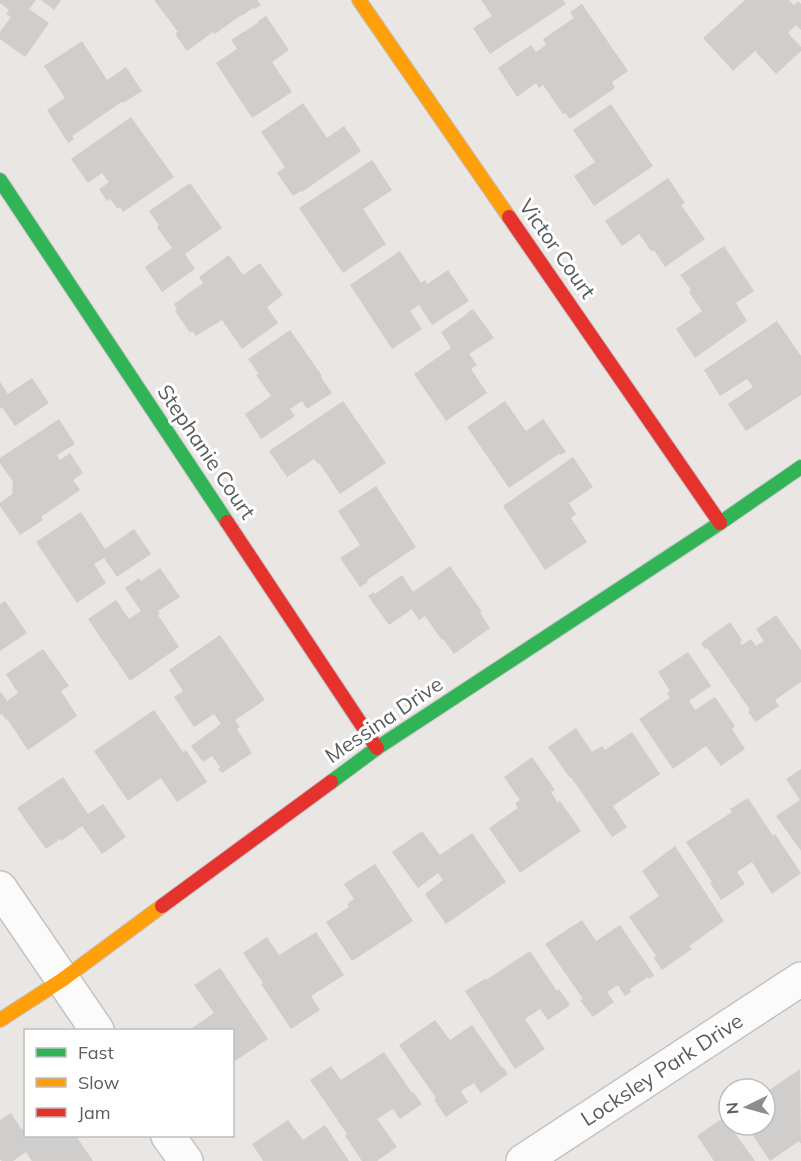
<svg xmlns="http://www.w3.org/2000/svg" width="801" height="1161" font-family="Mulish,sans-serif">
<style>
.building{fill:#d0cecc}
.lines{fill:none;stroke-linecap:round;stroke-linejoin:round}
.street-casing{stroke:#c4c3c4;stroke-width:36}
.fast-casing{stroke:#c4c3c4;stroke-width:16}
.slow-casing{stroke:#c4c3c4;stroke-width:16}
.jam-casing{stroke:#c4c3c4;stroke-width:16}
.street{stroke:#fcfbfb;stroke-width:33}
.fast{stroke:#30b455;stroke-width:14}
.slow{stroke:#ff9f0a;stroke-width:14}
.jam{stroke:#e5322d;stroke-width:14}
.labels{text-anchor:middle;stroke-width:6;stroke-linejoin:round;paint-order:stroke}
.street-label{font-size:21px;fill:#595d60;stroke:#fff}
</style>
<rect width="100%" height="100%" fill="#e9e6e3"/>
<g class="building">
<path d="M0,0H36L29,9L49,23L25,57L0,39V32L11,17L6,14L9,10L0,3Z"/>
<path d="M41,0H61L54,10Z"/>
<path d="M154,0H257L261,5L255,9L253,8L242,16L241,15L215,34L213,32L187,51L175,34L178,32Z"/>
<path d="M481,0H563L566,4L490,54L473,28L492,16Z"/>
<path d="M745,0H789L794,5L798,1L801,4V30L796,25L788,33L801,47V51L776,74L755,51L733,71L703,38Z"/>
<path d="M582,4L628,71L612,82L615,88L570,119L565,113L563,114L543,85L539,88L536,83L517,97L498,68L531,45L536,52L546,45L543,39L574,18L570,12Z"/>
<path d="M266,16L289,50L272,62L292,92L252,118L216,63L237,49L231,40L259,22L258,21Z"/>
<path d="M82,41L107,80L126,67L142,91L123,103V101L72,136L74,139L68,143L47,110L65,98L44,66Z"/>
<path d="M303,103L327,138L344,126L361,151L302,192L301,191L293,196L277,173L285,167L261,132Z"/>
<path d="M611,104L653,166L594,206L574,176L595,162L573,130Z"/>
<path d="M131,117L174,177L123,212L120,207L118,209L110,199L107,201L99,189L109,182L102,173L88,183L71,159Z"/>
<path d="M372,160L392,190L363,209L386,244L343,273L299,208Z"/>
<path d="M668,178L685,203L681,205L705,239L665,267L654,250L652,252L639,234L622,246L605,221Z"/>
<path d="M190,183L222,228L185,254L195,269L162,292L145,267L172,248L157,227L159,225L149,211Z"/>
<path d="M724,246L754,291L736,303L747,321L695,358L676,329L702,311L689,292L691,290L680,275Z"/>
<path d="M400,251L421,283L425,280L427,284L448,270L469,301L432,325L419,305L410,311L422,329L392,349L350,285Z"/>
<path d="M229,255L243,275L260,263L283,295L267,307L278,323L242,349L222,320L196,336L192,331L190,333L175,311L177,310L174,304L203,283L199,277Z"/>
<path d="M473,309L494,338L469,354L477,365L471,369L487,393L446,421L414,374L451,348L441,332L467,314V313Z"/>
<path d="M777,321L801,356V395L746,431L728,404L753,387L747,379L720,396L704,370Z"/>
<path d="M290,330L322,376L321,377L332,393L307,409L302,401L290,409L295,416L261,439L245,414L271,396L256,375L259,374L248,359Z"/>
<path d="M32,378L49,403L15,426L2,407L0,409V382L8,394Z"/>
<path d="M343,401L386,463L340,494L319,463L318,464L314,459L287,477L269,451Z"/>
<path d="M505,401L526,431L543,419L566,452L560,455L559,454L509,488L467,427Z"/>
<path d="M59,419L75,444L57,455L60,460L70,453L83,473L73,480L80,490L41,517L43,520L20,535L0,506V503L12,494L13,482L0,463V458Z"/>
<path d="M573,457L593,487L569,503L576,514L571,518L587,542L545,570L503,506Z"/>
<path d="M376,486L416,547L367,580L368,582L360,587L340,558L360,545L338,511Z"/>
<path d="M81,512L105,549L134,529L151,554L117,577L104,558L94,564L106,583L77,603L36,542Z"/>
<path d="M450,566L482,612L480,613L490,628L454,654L443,639L442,640L425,616L419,620L412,609L389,625L368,596L374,592L375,594L402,575L413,592Z"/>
<path d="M160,568L180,597L158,611L160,614L158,615L179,647L130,681L88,619L116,600L129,619L141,611L125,588L139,578L141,581Z"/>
<path d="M5,601L27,633L0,651V604Z"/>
<path d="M776,615L801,650V682L775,700L779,706L756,722L748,712L750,710L726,675L707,648L705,649L701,643L730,622L742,640L740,642L742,645L751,639L756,646L764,641L756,629Z"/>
<path d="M220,635L265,700L235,720L240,727L237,729L252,753L222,773L218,769L220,767L212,756L203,762L191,746L221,724L214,714L194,727L174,697L183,691L169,670Z"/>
<path d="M43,649L69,686L61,691L77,716L28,750L7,719L6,720L2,714L0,715V691L7,701L18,693L6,674Z"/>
<path d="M688,652L711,686L689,701L695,710L715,697L735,726L732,729L745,749L721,766L706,746L673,769L639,719L670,698L667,693L670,691L658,672Z"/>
<path d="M154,710L183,752L186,750L207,782L177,802L161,778L128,801L94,751Z"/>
<path d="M576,728L592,752L602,746L605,750L632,732L660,774L613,806L627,827L612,837L571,777L570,778L548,747Z"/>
<path d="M532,757L555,790L551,792L558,803L560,801L581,831L520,873L489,828L518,808L515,803L520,800L504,777Z"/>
<path d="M801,769V851L776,816L800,800L786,779Z"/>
<path d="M63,777L88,814L103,804L126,837L102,854L82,826L61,841L60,839L46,849L17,808Z"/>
<path d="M748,798L773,836L775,834L801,873L772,894L752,862L737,872L745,884L721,900L710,883L712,882L686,842L732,812L730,809Z"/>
<path d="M422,831L440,855L472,833L506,882L446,924L425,894L443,880L438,873L418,888L392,852Z"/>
<path d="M675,846L724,921L689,946L692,949L662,970L654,958L656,956L629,917L659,896L642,871Z"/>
<path d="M375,864L413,921L352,961L326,922L349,907L347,904L354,899L344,884Z"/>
<path d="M582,920L596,941L620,925L654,975L649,979L648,977L630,989L631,992L625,996L618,985L607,992L614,1002L593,1017L580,1000L583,999L545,944Z"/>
<path d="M316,932L344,975L311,996L320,1010L291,1029L261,984L263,983L243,953L267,937L279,955Z"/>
<path d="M530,951L557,991L559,989L570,1005L548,1020L540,1009L525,1019L545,1049L515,1069L465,991L485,979L486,980Z"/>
<path d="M220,968L268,1039L232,1063V1030H193L192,1028L214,1013L194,985Z"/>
<path d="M435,1020L450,1040L472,1025L502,1068L503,1067L508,1074L481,1093L474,1083L461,1091L468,1102L446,1117L434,1100L436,1098L399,1045Z"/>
<path d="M384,1052L412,1093L413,1092L422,1104L400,1119L393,1109L377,1119L397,1147L377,1161H362L345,1136L347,1134L310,1080L331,1066L341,1080Z"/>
<path d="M800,1069L801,1144L799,1141L770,1161L746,1125H765V1093Z"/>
<path d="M11,1113L22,1130L26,1128V1136H76L93,1161H32L26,1152L13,1161H2L0,1159V1120Z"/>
<path d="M724,1117L729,1125L755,1161H714L697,1136Z"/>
<path d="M288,1120L303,1140L325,1125L349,1161H263L252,1144Z"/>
</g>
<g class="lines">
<defs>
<g id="street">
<path d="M0,888L97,1030"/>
<path d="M168,1136L186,1161"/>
<path d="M523,1161L801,979"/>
</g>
<g id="fast">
<path d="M0,180L227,522"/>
<path d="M331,782L377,748L720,523L801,467"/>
</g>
<g id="slow">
<path d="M359,0L509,217"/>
<path d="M0,1020L62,980L162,906"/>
</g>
<g id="jam">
<path d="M509,217L720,523"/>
<path d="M227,522L377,748"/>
<path d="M162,906L331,782"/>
</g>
</defs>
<use href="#street" class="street-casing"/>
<use href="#fast" class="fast-casing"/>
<use href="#slow" class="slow-casing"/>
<use href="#jam" class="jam-casing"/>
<use href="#street" class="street"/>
<use href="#fast" class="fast"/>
<use href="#slow" class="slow"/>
<use href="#jam" class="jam"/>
</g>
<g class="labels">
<g class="street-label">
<text transform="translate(557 249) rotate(55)" y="7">Victor Court</text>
<text transform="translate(206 452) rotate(56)" y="7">Stephanie Court</text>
<text transform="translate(384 720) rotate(-34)" y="7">Messina Drive</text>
<text transform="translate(662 1070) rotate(-33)" y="7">Locksley Park Drive</text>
</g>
</g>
<rect x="24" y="1029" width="210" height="108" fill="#ffffff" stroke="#bdbebf" stroke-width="1.5"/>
<rect x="36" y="1048" width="30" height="9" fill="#30b455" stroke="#bdbebf" stroke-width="1.5"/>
<text x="78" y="1059" font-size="18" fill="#595d60">Fast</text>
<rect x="36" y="1078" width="30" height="9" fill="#ff9f0a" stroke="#bdbebf" stroke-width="1.5"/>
<text x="78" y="1089" font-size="18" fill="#595d60">Slow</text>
<rect x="36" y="1108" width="30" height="9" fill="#e5322d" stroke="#bdbebf" stroke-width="1.5"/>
<text x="78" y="1119" font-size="18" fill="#595d60">Jam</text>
<g transform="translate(747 1107) rotate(265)"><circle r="28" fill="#ffffff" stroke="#bdbebf" stroke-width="1.5"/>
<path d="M0-4.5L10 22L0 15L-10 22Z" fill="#8b8d8e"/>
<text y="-9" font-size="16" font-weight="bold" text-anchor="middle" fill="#595d60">N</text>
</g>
</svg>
